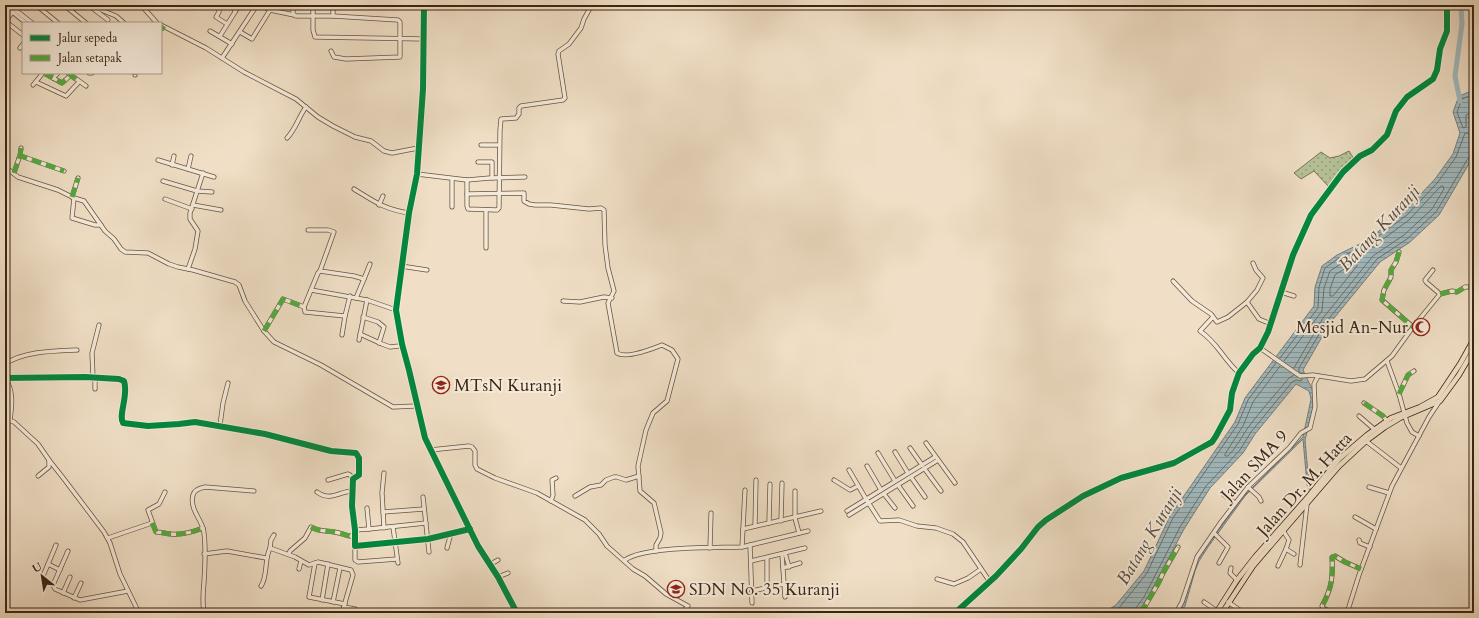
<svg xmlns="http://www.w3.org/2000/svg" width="1479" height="618" font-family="Cardo,serif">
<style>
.grass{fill:url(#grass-dots);stroke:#787455}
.water{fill:url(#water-rules);stroke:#777e7a}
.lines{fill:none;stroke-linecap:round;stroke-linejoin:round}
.shore{stroke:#6d7069;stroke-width:1}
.river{stroke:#a0bac0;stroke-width:5}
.minor-casing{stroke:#68543f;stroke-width:5}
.major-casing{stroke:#3a2512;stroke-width:6}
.minor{stroke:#f5eada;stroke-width:3.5}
.major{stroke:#f0dfc6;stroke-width:4.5}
.quiet{stroke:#55aa42;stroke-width:5;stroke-dasharray:10 5;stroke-linecap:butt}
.cycleway-casing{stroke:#f5eada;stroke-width:8}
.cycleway{stroke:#00873e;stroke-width:6}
.labels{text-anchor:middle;stroke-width:4;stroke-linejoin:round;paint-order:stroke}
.poi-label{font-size:17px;fill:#3a2512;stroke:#f5eada;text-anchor:start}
.street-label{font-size:17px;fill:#3a2512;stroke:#f5eada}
.water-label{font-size:18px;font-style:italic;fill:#544a3e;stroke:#f5eada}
</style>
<defs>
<pattern id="grass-dots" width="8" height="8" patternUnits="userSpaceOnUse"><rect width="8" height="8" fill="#b6c298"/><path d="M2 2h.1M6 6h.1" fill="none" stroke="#959d7b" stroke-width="1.8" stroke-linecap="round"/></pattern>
<pattern id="water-rules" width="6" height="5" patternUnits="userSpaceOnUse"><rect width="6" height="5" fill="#a0bac0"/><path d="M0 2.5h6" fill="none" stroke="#83979b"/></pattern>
</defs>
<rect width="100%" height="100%" fill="#f0dfc6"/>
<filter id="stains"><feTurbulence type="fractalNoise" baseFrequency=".005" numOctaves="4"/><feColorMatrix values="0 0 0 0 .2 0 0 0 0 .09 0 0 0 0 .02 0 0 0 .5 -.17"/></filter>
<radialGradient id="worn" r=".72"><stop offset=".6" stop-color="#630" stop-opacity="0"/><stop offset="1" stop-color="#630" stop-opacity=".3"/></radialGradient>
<path class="grass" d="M1349,151L1354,159L1330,188L1314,171L1301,179L1294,173L1321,152L1330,158L1339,156Z"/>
<path class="water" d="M1474,90V116L1469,117L1471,132L1474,131V158L1470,162L1439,215L1410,242L1380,262L1330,323L1303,370L1314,393V404L1305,440L1308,473L1311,487L1310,490L1307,485L1306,473L1303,439L1245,496L1208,547L1199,561L1195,571L1185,606L1180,613H1178L1198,557L1244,496L1303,437L1311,399L1309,391L1296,384L1255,434L1243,453L1210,488L1184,529L1147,599L1137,613H1103L1116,605L1144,571L1170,516L1235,422L1245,398L1314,306L1315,287L1322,266L1337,255L1366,241L1404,212L1435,179L1453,154L1460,133L1453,112L1459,96Z"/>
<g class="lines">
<g class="shore">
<path d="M1474,94L1462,99L1457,112L1463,128L1466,127V115L1474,112"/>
<path d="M1355,263L1357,264V266L1333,296H1330V289L1335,275Z"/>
<path d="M1280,358L1318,308L1319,287L1325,268L1339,258L1368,244L1407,215L1438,182L1456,157L1465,133H1467L1470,135H1474"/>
<path d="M1284,361L1322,311L1324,288L1330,271L1342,263L1371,248L1409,220L1441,186H1443L1444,189L1432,209L1404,235L1373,256L1323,318L1294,368"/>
<path d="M1280,366L1253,402L1243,426L1225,454V456H1228C1236,448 1241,438 1247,429C1260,411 1275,395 1289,378L1294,375"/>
<path d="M1299,372V368L1327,321L1377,259L1407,239L1436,212L1467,160L1471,156H1474"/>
<path d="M1111,613L1119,608L1147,573L1173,518L1238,424L1248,400L1276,363"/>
<path d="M1134,613L1135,609L1144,597L1180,527L1206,486L1240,450L1251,432L1292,382L1296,380L1301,381L1302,379"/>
</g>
<path class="river" d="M1460,101L1455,76L1462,24L1461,5"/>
<defs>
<g id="minor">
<path d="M9,5L32,23"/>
<path d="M36,5L58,23"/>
<path d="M64,5L86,23"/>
<path d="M89,5L116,16L124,23"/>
<path d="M141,5L157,23"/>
<path d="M219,5V12L216,17L227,24"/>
<path d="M261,5L270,10L294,15"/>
<path d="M293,5V14L296,16H333L398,20L400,22V57L346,59L334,57L331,51"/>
<path d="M313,5V30L315,37L424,39"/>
<path d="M424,5L423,89L417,174L409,213L396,310L402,344L409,370L425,438L478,546L498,577L517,613"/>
<path d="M5,6L26,23"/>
<path d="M91,7L108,20"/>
<path d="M235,12L239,5"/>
<path d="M333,16V5"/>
<path d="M5,21L23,35"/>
<path d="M5,22L18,5"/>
<path d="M161,25L206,48L244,72L296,99L318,117L333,126L355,137L371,141L384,151L392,153L418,148"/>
<path d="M210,31L232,44"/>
<path d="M240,32L252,39L270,10"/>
<path d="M220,36L235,12L233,5"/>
<path d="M20,48L23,44"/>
<path d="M222,58L257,5"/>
<path d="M44,73L62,83L71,75"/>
<path d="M68,73L86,86"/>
<path d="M89,73H92"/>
<path d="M135,73V75"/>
<path d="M53,78L58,73"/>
<path d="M36,82L66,96L79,82"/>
<path d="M33,85L43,73"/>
<path d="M287,138C296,129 299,116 306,107"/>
<path d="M481,145H499"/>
<path d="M20,156L21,148"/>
<path d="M158,160L214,177"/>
<path d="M478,162H492V178"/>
<path d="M172,165L174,156"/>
<path d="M5,167L18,177L58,190L74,198L84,201L105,231L114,239L121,249L125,252L148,253L169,264L178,267L193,270L235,282L239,285L245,301L264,331L274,342L321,365L393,407L415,406L417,404"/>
<path d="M188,169L191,156"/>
<path d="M14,173L19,158L21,156L64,171"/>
<path d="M417,174L467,180L490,178L525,177"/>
<path d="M452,179V207"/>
<path d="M467,180V194L524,193V201L529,204L535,205H551L589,209L601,208L604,210L605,245L608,268L614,291L608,303L617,353C626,359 652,349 662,345L672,350L678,359L667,401L653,413L646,430L638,466L640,491L654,503L655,507L661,533L660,538L656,545V551"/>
<path d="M163,181L197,191L212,192"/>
<path d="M354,189C375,202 384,209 409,213"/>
<path d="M467,194V206L468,209L497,210L499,208L500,130L501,119L516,118L519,114V108L521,106L563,100L565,98L558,54L559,51L569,44L581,28L584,19L589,10"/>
<path d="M72,197L78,178"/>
<path d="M74,198L72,218L95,225H101"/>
<path d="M165,199L192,209"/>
<path d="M193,205L221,210"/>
<path d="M379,205L383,196"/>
<path d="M308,230H328L334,232L320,271L354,276L364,279L356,298"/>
<path d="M486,248V210"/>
<path d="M1399,252L1396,262L1391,270V277L1384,290L1382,300L1413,327"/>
<path d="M1253,263L1256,270L1263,278L1257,290L1247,302L1259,319L1271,324"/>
<path d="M401,266L427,270"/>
<path d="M188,269L195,249L198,231L190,219V213L203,173"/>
<path d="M1433,270L1425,280L1426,282L1440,294"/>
<path d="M320,271L318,273L304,307L305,312L345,316L350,296"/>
<path d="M364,279L370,264"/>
<path d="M1173,281L1192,301L1211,314L1217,322L1228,317L1247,302"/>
<path d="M5,282V270"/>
<path d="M311,290L367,300L396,310"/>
<path d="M1281,292L1294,296"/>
<path d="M563,301L580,302L604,297L612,298"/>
<path d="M363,317L378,322L384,327L379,343"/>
<path d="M1213,317L1200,331C1218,343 1223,359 1239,373"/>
<path d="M264,331L283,299L304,307"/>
<path d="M360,334L382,344L390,347L399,346L402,344"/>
<path d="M342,335L345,316"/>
<path d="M359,340L367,300"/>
<path d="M1260,348L1300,376L1313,375L1351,381L1365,379L1392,356L1413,327L1440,294L1452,291L1457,292L1465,287H1474"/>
<path d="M1387,361L1399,394L1407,423L1412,432L1419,436"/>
<path d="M5,364C24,351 54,351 77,350"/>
<path d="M93,377L92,353L99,325"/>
<path d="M95,377V389"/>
<path d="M5,378L85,377L119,379L124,381C129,395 118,415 123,423L148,426L179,424L195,422L265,434L331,451L356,453L359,458V475L353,479L352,506L355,530V546L428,539L470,529"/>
<path d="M5,378C14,391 12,405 10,420"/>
<path d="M1399,394L1408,375L1414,371"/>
<path d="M1364,403L1383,416L1387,421"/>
<path d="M1359,416L1374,429"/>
<path d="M5,419L14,422L38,444L49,460L64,479L104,532L110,543L120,574L139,613"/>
<path d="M220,425L223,403L228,383"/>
<path d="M1366,441L1401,468"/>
<path d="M926,443L955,483"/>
<path d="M910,448L922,465"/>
<path d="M430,450L469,446L472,447L475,451V465L477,469L495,478L537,493L585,520L599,534L607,546L633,569L645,576L666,594L688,606L682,613"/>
<path d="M895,452L908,473"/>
<path d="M878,453L895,481"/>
<path d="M867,466L881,490"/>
<path d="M924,468L941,491"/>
<path d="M849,470L866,499L880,521L899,520L917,526L936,528L953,534L963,542L990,582"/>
<path d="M384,473L382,493L384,528"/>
<path d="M38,476L49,467V460"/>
<path d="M911,477L925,497"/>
<path d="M328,480L348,474L350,475L353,479"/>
<path d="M834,480L850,490L858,486"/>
<path d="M898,485L913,506"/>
<path d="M1248,487L1259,497L1261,501"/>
<path d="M1369,487L1389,493"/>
<path d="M795,491V518L799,533"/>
<path d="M165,492L159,504L148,510L156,532C162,532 166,534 171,534C182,535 193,532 203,528"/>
<path d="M317,492C331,502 339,491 353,491"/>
<path d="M884,494L895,508"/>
<path d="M1224,495L1235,503"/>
<path d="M575,496L590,487L601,485L606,480L614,477H617L626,480L639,476"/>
<path d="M423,497L429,552"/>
<path d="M551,501L553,495L552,480L556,478"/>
<path d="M367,508L369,529L426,523"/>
<path d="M847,511L935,457"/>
<path d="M383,512L424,509"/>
<path d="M849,515L938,460"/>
<path d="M1355,517L1376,529"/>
<path d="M781,521L782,483"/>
<path d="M769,523L770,484"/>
<path d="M755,526L756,480"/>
<path d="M393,527L398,563"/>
<path d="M743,529L821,511"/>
<path d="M355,530L369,529"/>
<path d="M1214,533L1228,547L1219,563"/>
<path d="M108,538L152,523"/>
<path d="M1359,540L1360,543L1370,547"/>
<path d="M750,545L752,603"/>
<path d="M355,546V560L358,562L397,559"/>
<path d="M742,547L808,531"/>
<path d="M270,548L271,540L274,535"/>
<path d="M447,548L451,533"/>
<path d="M710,548L711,513"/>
<path d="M1286,549L1294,554"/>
<path d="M68,551L53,585L55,589L80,600L128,591"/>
<path d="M785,553L789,567"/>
<path d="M204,554L227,551L266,558"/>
<path d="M289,554L290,551L305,538L311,527C322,533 329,530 339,533C344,534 348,537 354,536"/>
<path d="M782,555L785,597"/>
<path d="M767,558V587"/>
<path d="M625,560C645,546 715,548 742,547L745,490"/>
<path d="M751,561L805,548"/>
<path d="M315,563L309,597L345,604"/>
<path d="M48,564L60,570"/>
<path d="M489,565L498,560"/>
<path d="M1300,565L1307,504"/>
<path d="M1278,566L1286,549L1289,540L1284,532"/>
<path d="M783,568L800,563"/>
<path d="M1231,568L1230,573L1237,580"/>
<path d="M299,569L301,561"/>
<path d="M43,576L56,545"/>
<path d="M498,577L508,573"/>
<path d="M937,579L954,584L968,578L981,569"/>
<path d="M261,586C268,576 264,560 270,548L295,557L309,565L318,562L351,570L353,575L342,613"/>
<path d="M752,591L784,584"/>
<path d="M63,593L70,577"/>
<path d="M74,598L81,583"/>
<path d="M322,600L328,564"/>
<path d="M333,602L340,568"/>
<path d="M1204,602L1217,611"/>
<path d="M1228,602L1244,613"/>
<path d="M344,607L355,609"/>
<path d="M1398,612V613"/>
<path d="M204,613C202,602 203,593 204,582C205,567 206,549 204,533C203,520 189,510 193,495C194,490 200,488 205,487L254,491"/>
<path d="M955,613L996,576L1021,549L1038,527L1046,520L1083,496L1121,478L1174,463L1201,448L1212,442L1216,436L1230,410L1232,393L1239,373L1253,354L1260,348L1268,332L1293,255L1311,215L1343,172L1360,156L1372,150L1387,135L1396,111L1407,97L1433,79L1437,70L1440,49L1447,31V5"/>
<path d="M1141,613L1159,582L1163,573L1178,547"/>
<path d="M1176,613L1182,602L1197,557L1221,522L1248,487L1289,448L1301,433L1310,428L1315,407L1314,384L1318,376"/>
<path d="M1333,613L1323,608L1322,606C1332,588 1333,577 1332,557L1335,556L1345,562L1361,569"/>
<path d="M1347,613L1359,575L1392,486L1429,417L1439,402"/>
</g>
<g id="major">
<path d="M1216,613L1237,580L1255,557L1308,497L1339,459L1367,435L1391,418L1420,407L1438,397L1460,364L1474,339"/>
<path d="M1222,613L1253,566L1339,466L1366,441L1385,427L1400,418L1440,401L1459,375L1474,349"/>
</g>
</defs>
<use href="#minor" class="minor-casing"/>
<use href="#major" class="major-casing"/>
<use href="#minor" class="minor"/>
<use href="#major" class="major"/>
<g class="quiet">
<path d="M161,30L164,26"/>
<path d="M44,73L62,83L71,75"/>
<path d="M68,73L79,82"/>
<path d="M135,73V75"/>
<path d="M20,156L21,148"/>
<path d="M14,173L19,158L21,156L64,171"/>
<path d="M72,197L78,178"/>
<path d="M1399,252L1396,262L1391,270V277L1384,290L1382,300L1413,327"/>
<path d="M5,282V270"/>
<path d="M1440,294L1452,291L1457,292L1465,287H1474"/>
<path d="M264,331L283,299L304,307"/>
<path d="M1399,394L1408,375L1414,371"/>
<path d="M1364,403L1383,416L1387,421"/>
<path d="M152,523L156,532C162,532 166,534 171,534C182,535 193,532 203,528"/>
<path d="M311,527C322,533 329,530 339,533C344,534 348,537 354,536"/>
<path d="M1141,613L1159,582L1163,573L1178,547"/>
<path d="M1333,613L1323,608L1322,606C1332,588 1333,577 1332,557L1335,556L1345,562L1361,569"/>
</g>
<defs>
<g id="cycleway">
<path d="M424,5L423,89L417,174L409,213L396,310L402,344L409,370L425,438L478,546L498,577L517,613"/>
<path d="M5,378L85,377L119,379L124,381C129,395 118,415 123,423L148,426L179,424L195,422L265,434L331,451L356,453L359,458V475L353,479L352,506L355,530V546L428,539L470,529"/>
<path d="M955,613L996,576L1021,549L1038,527L1046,520L1083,496L1121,478L1174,463L1201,448L1212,442L1216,436L1230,410L1232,393L1239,373L1253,354L1260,348L1268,332L1293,255L1311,215L1343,172L1360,156L1372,150L1387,135L1396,111L1407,97L1433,79L1437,70L1440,49L1447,31V5"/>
</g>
</defs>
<use href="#cycleway" class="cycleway-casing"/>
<use href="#cycleway" class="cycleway"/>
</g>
<defs>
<symbol id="mosque-ring" viewBox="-11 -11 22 22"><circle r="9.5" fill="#f5eada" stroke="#8f2418" stroke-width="1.5"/><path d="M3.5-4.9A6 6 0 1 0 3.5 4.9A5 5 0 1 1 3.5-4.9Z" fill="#8f2418"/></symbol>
<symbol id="school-ring" viewBox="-11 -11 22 22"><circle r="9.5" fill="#f5eada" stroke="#8f2418" stroke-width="1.5"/><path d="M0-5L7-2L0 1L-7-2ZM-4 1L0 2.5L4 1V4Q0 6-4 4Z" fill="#8f2418"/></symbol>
</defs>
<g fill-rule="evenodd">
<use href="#mosque-ring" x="1411" y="317" width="20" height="20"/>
<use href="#school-ring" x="431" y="375" width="20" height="20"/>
<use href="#school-ring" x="666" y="579" width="20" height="20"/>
</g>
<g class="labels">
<g class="poi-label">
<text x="1408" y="333" text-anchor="end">Mesjid An-Nur</text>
<text x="454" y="391">MTsN Kuranji</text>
<text x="689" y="595">SDN No. 35 Kuranji</text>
</g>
<g class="street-label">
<text transform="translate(1254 465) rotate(-47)" y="6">Jalan SMA 9</text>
<text transform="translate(1304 484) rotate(-48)" y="6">Jalan Dr. M. Hatta</text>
</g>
<g class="water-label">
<text transform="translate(1379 228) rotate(-47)" y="6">Batang Kuranji</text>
<text transform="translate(1149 536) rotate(-59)" y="6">Batang Kuranji</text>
</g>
</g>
<rect width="1479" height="618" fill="none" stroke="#f0dfc6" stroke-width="20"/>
<rect x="6" y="6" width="1467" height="606" fill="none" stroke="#3a2512" stroke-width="2"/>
<rect x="10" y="10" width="1459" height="598" fill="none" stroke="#3a2512"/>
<rect x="22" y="22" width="140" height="52" fill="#f5eada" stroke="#aa9b8a"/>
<rect x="30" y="35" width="20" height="6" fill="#00873e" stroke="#aa9b8a"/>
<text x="58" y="42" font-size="12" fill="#3a2512">Jalur sepeda</text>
<rect x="30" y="55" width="20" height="6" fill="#55aa42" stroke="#aa9b8a"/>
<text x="58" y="62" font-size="12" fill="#3a2512">Jalan setapak</text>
<g transform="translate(42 576) rotate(330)" stroke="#f5eada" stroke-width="3" paint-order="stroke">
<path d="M0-3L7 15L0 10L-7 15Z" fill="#3a2512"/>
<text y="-6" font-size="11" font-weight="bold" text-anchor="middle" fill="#3a2512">U</text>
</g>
<rect width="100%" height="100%" filter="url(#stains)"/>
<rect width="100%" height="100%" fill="url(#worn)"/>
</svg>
